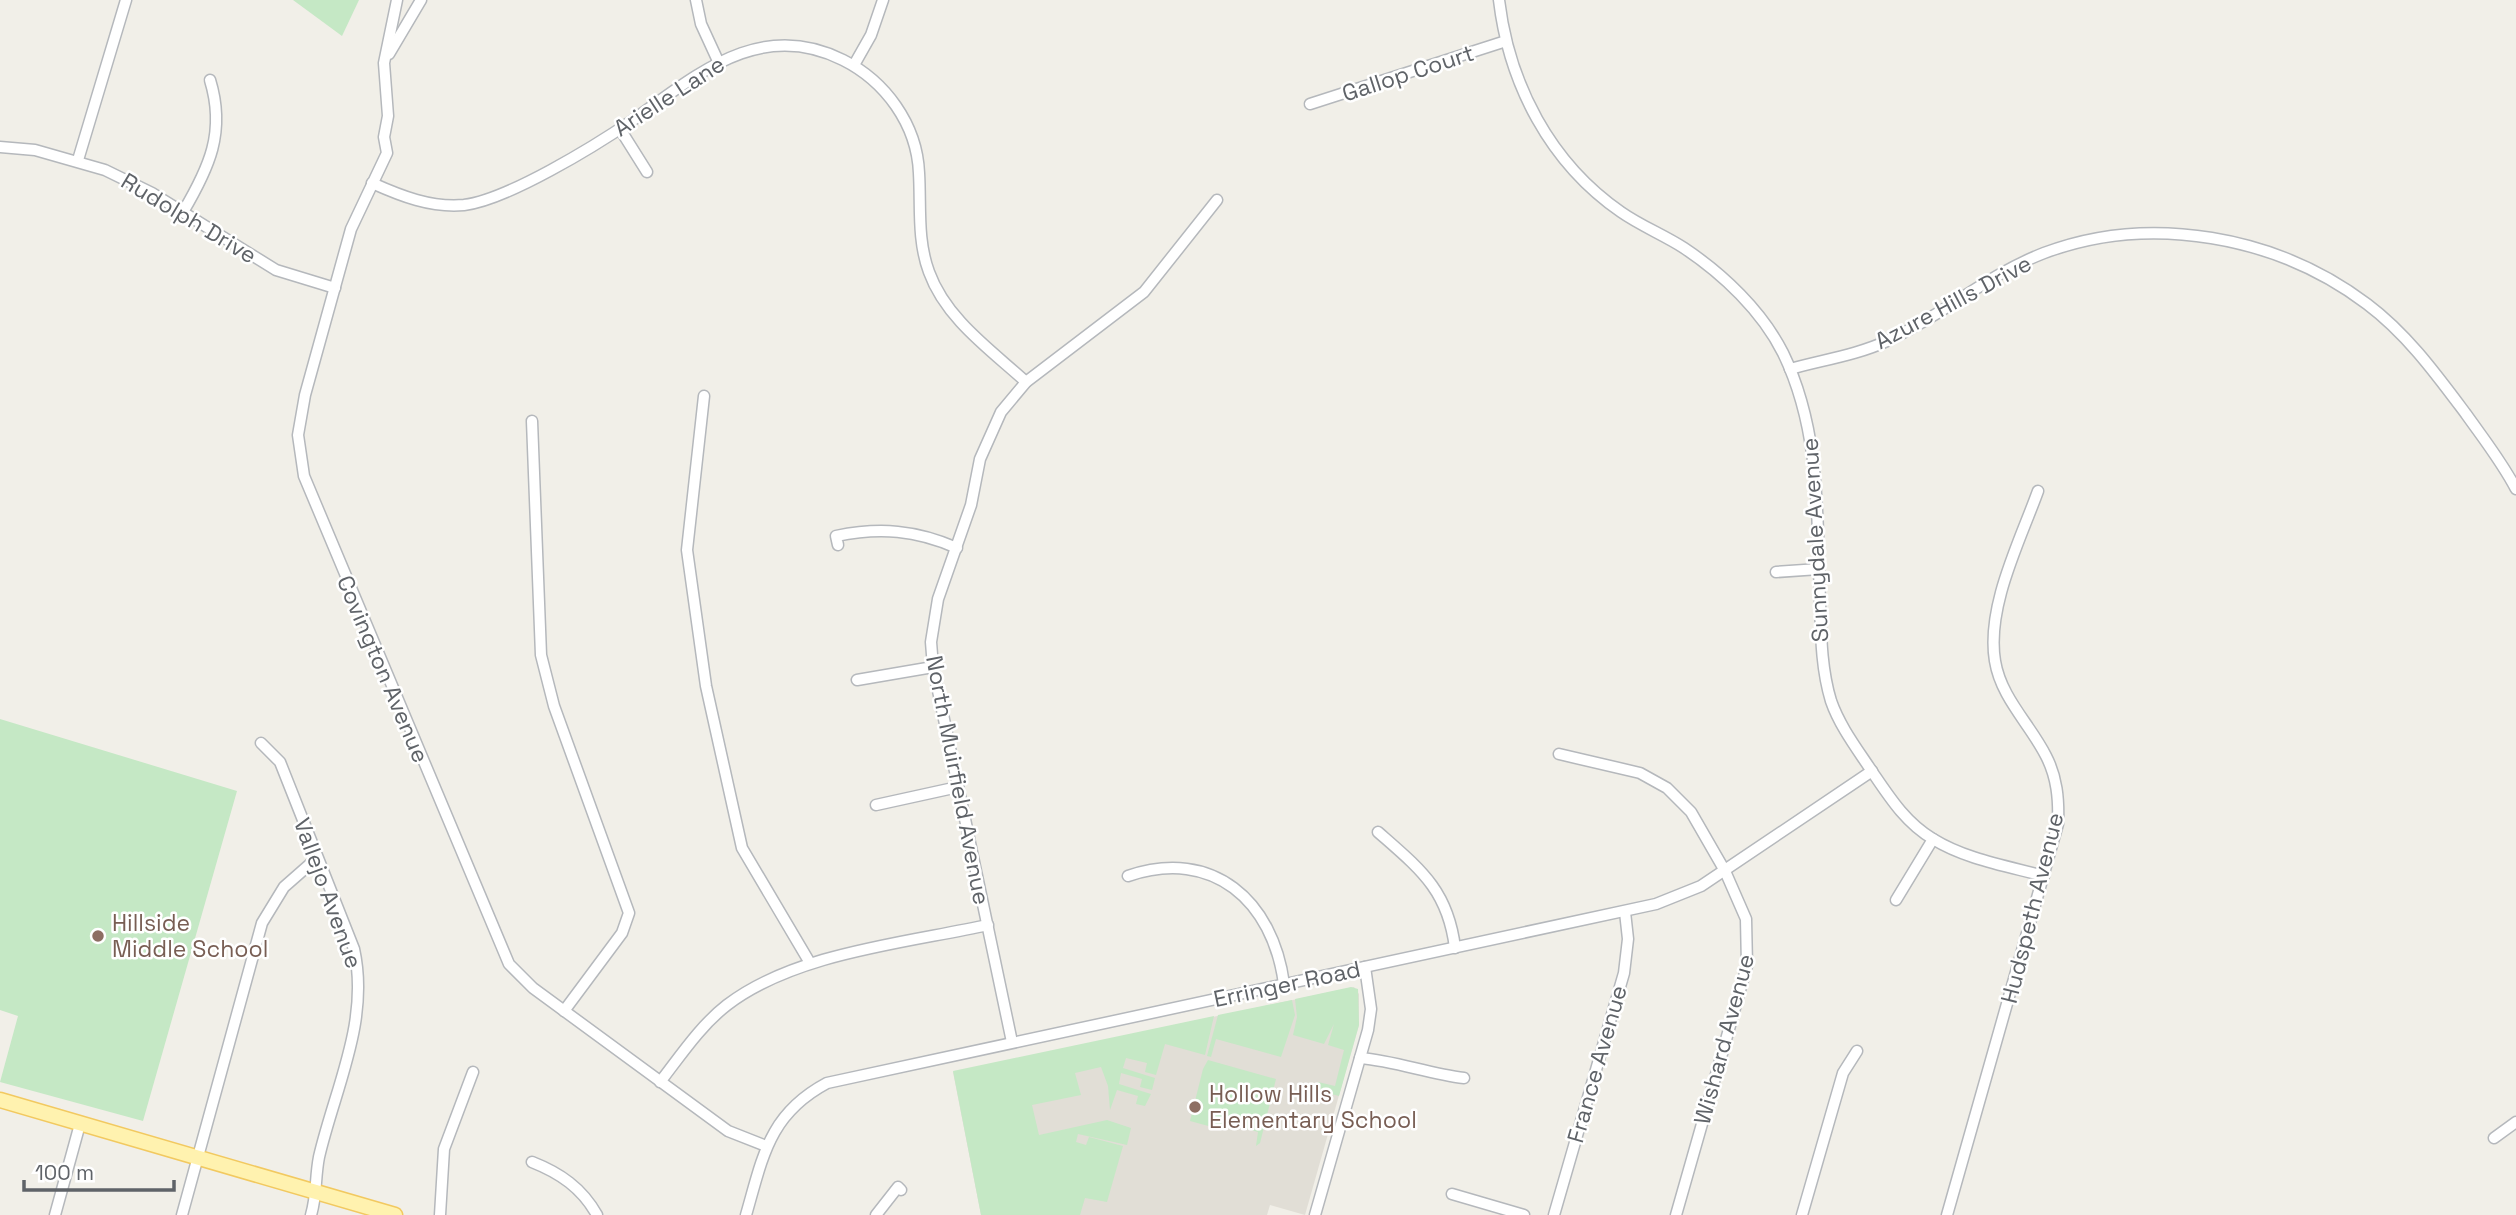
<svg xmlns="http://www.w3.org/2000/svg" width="2516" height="1215" font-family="'Space Grotesk',sans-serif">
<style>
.education{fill:#e1ded6}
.green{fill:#c5e8c5}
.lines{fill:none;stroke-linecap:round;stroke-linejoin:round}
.minor-casing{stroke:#b5b8bc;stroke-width:13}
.major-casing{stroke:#f2c960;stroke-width:17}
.minor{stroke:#fff;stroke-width:10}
.major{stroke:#fff2af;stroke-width:14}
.education-dot{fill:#8d6e63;stroke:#fff;stroke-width:2.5}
.labels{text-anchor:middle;stroke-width:5;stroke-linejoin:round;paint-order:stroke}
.street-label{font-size:23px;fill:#5f6368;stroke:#fff}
.education-label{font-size:23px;fill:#785e54;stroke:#fff;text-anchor:start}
</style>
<rect width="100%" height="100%" fill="#f1efe8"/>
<path class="education" d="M1354,987L1359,994V1025L1305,1215L1270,1205L1267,1215H981L953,1072Z"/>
<g class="green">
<path d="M293,0H359L342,36Z"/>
<path d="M0,719L237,791L143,1121L0,1082L18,1016L0,1010Z"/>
<path d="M1351,987L1358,989L1359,1025L1339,1096L1316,1090L1318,1082L1335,1086L1344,1050L1328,1045L1334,1024L1324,1044L1293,1035L1297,1017L1295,999Z"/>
<path d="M1292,1000L1295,1015L1281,1057L1216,1039L1211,1057L1207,1056L1218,1015Z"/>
<path d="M1214,1016L1205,1055L1165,1044L1156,1075L1145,1072L1147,1063L1126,1058L1123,1068L1155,1078L1152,1090L1140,1087L1142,1079L1121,1073L1119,1084L1151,1094L1145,1106L1136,1104L1138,1096L1117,1090L1110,1110L1108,1086L1101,1067L1075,1073L1081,1095L1032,1105L1039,1135L1107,1120L1131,1128L1127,1145L1078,1134L1076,1142L1086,1145L1089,1137L1123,1146L1107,1202L1085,1198L1080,1215H981L953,1071Z"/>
<path d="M1208,1060L1276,1079L1260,1143L1256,1146L1258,1132L1225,1122L1223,1130L1190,1121L1203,1069Z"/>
</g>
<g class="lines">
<defs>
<g id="minor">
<path d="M397,0L384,63L388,116L384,137L387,153L351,229L305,395L298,435L304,476L509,964L533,988L728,1131L766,1146"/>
<path d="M696,0L701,24L718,61"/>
<path d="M1499,0C1509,84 1550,163 1621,212C1641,226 1664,235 1684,248C1723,274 1762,311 1783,353C1821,431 1817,517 1820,601C1821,634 1821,668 1831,701C1840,727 1858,750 1873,773C1890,798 1906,823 1933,839C1965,859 2007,866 2044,876"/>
<path d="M389,54L421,0"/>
<path d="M854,65L871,35L883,0"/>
<path d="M1310,104L1506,41"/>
<path d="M620,129L647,172"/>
<path d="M0,147L35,150L105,170L152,193L276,270L335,288"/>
<path d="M78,160L126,0"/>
<path d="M372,183C401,196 431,208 464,205C507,200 595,146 633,120C697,75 760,18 843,60C885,81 917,124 919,173C921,206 917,240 929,272C946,319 991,350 1026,382"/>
<path d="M183,212C209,168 226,132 210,80"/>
<path d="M1790,369C1822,360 1857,355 1887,341C1942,316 1987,275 2044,253C2150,213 2277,236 2367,304C2407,334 2436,374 2466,414C2483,438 2502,462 2516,489"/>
<path d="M704,396L687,550L706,686L742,848L810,963"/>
<path d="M532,421L541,655L554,706L629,913L622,933L564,1011"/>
<path d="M838,545L836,536C880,527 916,530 957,548"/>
<path d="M1776,572L1819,569"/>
<path d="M857,680L933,667"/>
<path d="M261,743L280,762L354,949C370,1021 335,1088 319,1157C315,1177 317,1195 311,1215"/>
<path d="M1559,754L1640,773L1667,788L1691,812L1725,871L1746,919L1747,966L1676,1215"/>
<path d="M876,805L958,787"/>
<path d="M1378,832C1420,869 1448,890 1455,948"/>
<path d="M1128,876C1213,847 1273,901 1284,984"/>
<path d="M1896,900L1933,839"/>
<path d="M1012,1042L933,667L931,642L938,599L971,505L980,459L1001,412L1026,382L1144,292L1217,200"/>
<path d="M1360,1058C1396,1061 1429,1074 1464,1078"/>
<path d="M660,1082C681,1055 700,1026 727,1005C795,953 905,943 988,925"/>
<path d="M2494,1138L2516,1122"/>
<path d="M532,1162C560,1173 582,1188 597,1215"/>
<path d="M1452,1194L1524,1215"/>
<path d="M55,1215L80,1124"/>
<path d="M182,1215L262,923L284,887L317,858"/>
<path d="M440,1215L444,1149L473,1072"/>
<path d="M746,1215C763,1156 769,1114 827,1083L1656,904L1701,886L1872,771"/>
<path d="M876,1215L898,1187L901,1190"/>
<path d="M1315,1215L1368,1030L1371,1009L1365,967"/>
<path d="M1554,1215L1624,973L1628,939L1625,912"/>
<path d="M1802,1215L1843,1073L1857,1051"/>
<path d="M1947,1215L2058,824C2059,799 2057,777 2046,756C2030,724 2001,698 1995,661C1986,607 2020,541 2038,491"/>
</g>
<path id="major" d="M0,1100L395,1215"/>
</defs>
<use href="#minor" class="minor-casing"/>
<use href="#major" class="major-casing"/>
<use href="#minor" class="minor"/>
<use href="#major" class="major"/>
</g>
<g class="education-dot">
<circle cx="98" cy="936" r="7"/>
<circle cx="1195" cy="1107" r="7"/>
</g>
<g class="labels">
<g class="street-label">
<text transform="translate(1408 73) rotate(-18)" y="8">Gallop Court</text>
<text transform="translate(669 96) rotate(-33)" y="8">Arielle Lane</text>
<text transform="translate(189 218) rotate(31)" y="8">Rudolph Drive</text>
<text transform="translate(1953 302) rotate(-28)" y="8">Azure Hills Drive</text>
<text transform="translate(1815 540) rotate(-93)" y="8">Sunnydale Avenue</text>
<text transform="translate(383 669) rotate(67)" y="8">Covington Avenue</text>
<text transform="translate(958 780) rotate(79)" y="8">North Muirfield Avenue</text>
<text transform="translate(328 893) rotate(70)" y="8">Vallejo Avenue</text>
<text transform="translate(2032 908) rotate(-76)" y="8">Hudspeth Avenue</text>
<text transform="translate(1287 984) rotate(-12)" y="8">Erringer Road</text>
<text transform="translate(1724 1039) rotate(-75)" y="8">Wishard Avenue</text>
<text transform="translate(1597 1064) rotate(-74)" y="8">France Avenue</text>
</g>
<g class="education-label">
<text x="112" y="931">Hillside<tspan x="112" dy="26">Middle School</tspan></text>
<text x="1209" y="1102">Hollow Hills<tspan x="1209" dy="26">Elementary School</tspan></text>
</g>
</g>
<path d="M24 1180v10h150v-10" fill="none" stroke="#5f6368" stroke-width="3.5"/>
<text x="35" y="1180" font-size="21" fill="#5f6368" stroke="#ffffff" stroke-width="5" paint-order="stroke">100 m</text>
</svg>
